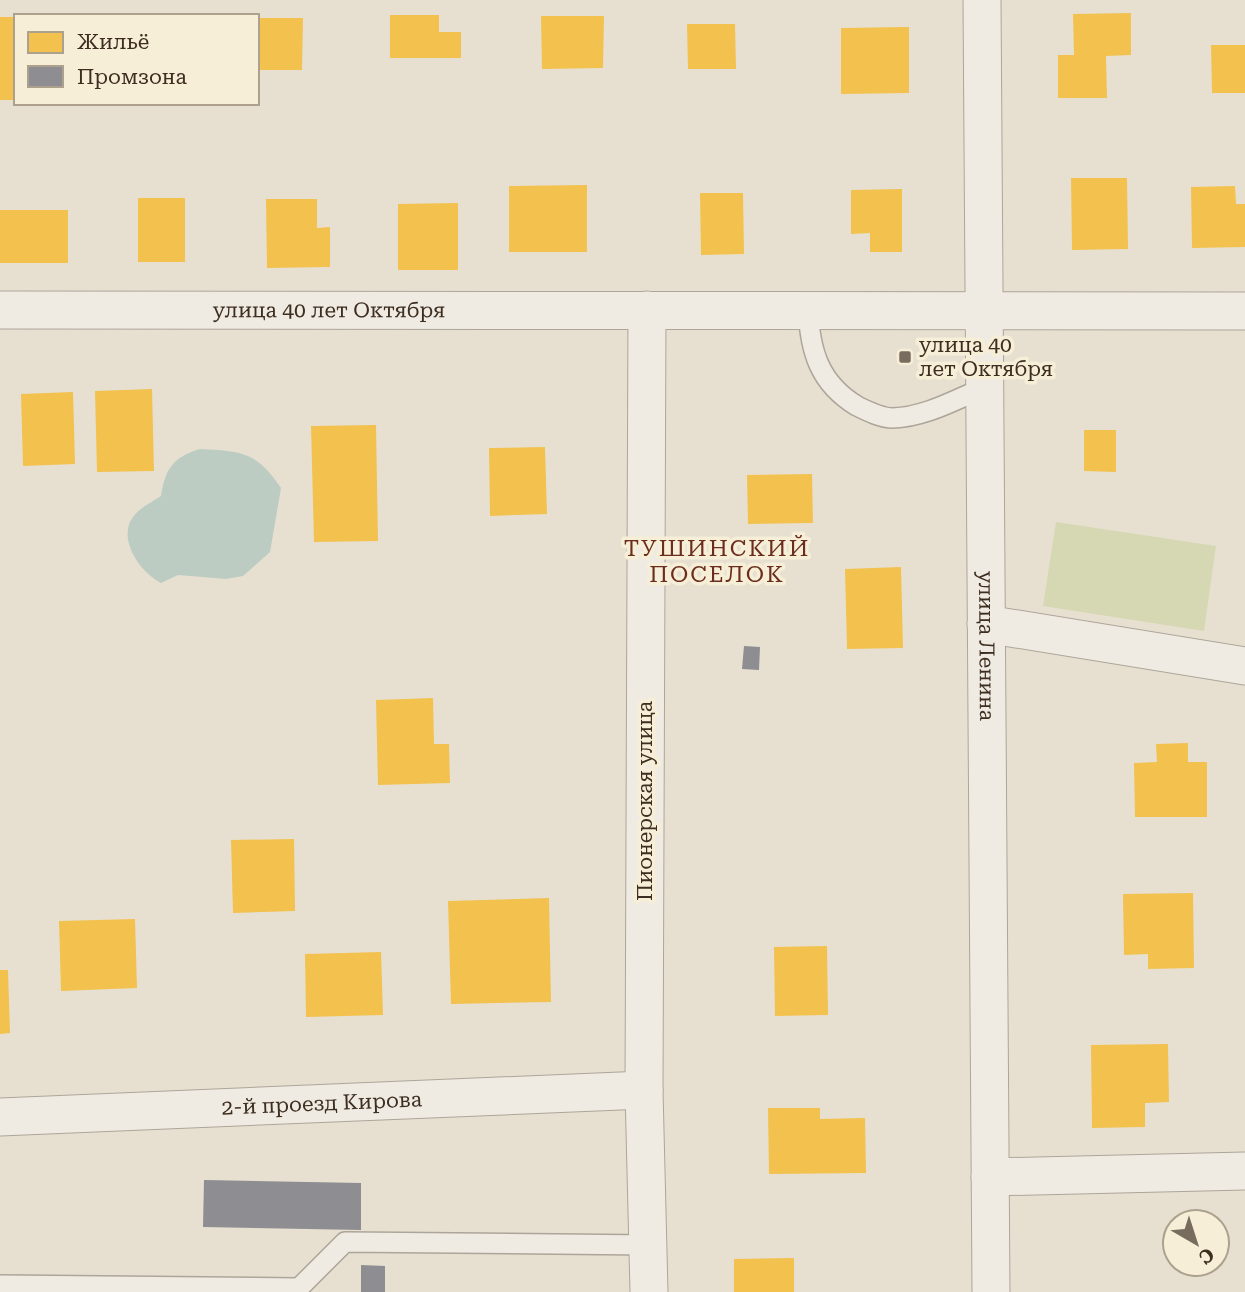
<svg xmlns="http://www.w3.org/2000/svg" width="1245" height="1292" font-family="'Roboto Serif',serif">
<style>
.green{fill:#d6d7b3}
.water{fill:#bcccc2}
.homes{fill:#f2c14e}
.industry{fill:#8d8d92}
.lines{fill:none;stroke-linecap:round;stroke-linejoin:round}
.service-casing{stroke:#ada599;stroke-width:22}
.minor-casing{stroke:#ada599;stroke-width:39}
.service{stroke:#efebe3;stroke-width:19}
.minor{stroke:#efebe3;stroke-width:37}
.poi-dot{fill:#786c5e;stroke:#f7eed8;stroke-width:2.5}
.labels{text-anchor:middle;stroke-width:7;stroke-linejoin:round;paint-order:stroke}
.street-label{font-size:21px;fill:#3d2e20;stroke:#f7eed8}
.poi-label{font-size:21px;fill:#3d2e20;stroke:#f7eed8;text-anchor:start}
.neighbourhood-label{font-size:23px;letter-spacing:2px;fill:#6b2e1e;stroke:#f7eed8}
</style>
<rect width="100%" height="100%" fill="#e7e0d1"/>
<path class="green" d="M1056,522L1216,546L1204,631L1043,606Z"/>
<path class="water" d="M200,449C242,451 257,452 281,488L270,552L243,576L226,579L178,575L161,583C141,573 119,542 131,520C138,508 151,503 161,496C165,469 173,457 200,449Z"/>
<g class="homes">
<path d="M1131,13V55L1106,56L1107,98H1058V55H1074L1073,14Z"/>
<path d="M390,15H439V32H461V58H390Z"/>
<path d="M541,16H604L603,68L542,69Z"/>
<rect x="0" y="17" width="16" height="83"/>
<path d="M257,18H303L302,70H257Z"/>
<path d="M687,24H735L736,69H688Z"/>
<path d="M909,27V93L841,94V28Z"/>
<path d="M1211,45H1245V93H1212Z"/>
<path d="M1071,178H1127L1128,249L1072,250Z"/>
<path d="M587,185V252H509V186Z"/>
<path d="M1235,186L1236,204H1245V247L1192,248L1191,187Z"/>
<path d="M902,189V252H870V233L851,234V190Z"/>
<path d="M700,193H743L744,254L701,255Z"/>
<rect x="138" y="198" width="47" height="64"/>
<path d="M266,199H317V228L330,227V267L267,268Z"/>
<path d="M458,203V270H398V204Z"/>
<rect x="0" y="210" width="68" height="53"/>
<path d="M152,389L154,471L97,472L95,391Z"/>
<path d="M73,392L75,464L23,466L21,394Z"/>
<path d="M376,425L378,541L314,542L311,426Z"/>
<path d="M1084,430H1116V472L1084,471Z"/>
<path d="M545,447L547,514L490,516L489,448Z"/>
<path d="M812,474L813,523L748,524L747,475Z"/>
<path d="M901,567L903,648L847,649L845,569Z"/>
<path d="M433,698L434,744H449L450,783L378,785L376,700Z"/>
<path d="M1188,743V762H1207V817H1135L1134,763L1157,762L1156,744Z"/>
<path d="M294,839L295,911L233,913L231,840Z"/>
<path d="M1193,893L1194,968L1148,969V954L1124,955L1123,894Z"/>
<path d="M549,898L551,1002L451,1004L448,901Z"/>
<path d="M135,919L137,988L61,991L59,921Z"/>
<path d="M827,946L828,1015L775,1016L774,947Z"/>
<path d="M381,952L383,1015L306,1017L305,954Z"/>
<path d="M0,970H8L10,1033L0,1034Z"/>
<path d="M1168,1044L1169,1102L1145,1103V1127L1092,1128L1091,1045Z"/>
<path d="M768,1108H820V1119L865,1118L866,1173L769,1174Z"/>
<path d="M794,1258V1292H734V1259Z"/>
</g>
<g class="industry">
<path d="M744,646L760,647L759,670L742,669Z"/>
<path d="M204,1180L361,1183V1230L203,1227Z"/>
<path d="M361,1265L385,1266V1292H361Z"/>
</g>
<g class="lines">
<defs>
<g id="service">
<path d="M808,309C810,351 819,383 857,406C867,411 881,418 893,418C926,417 956,399 986,387"/>
<path d="M0,1285L299,1288L345,1242L650,1245"/>
</g>
<g id="minor">
<path id="s1" d="M982,0L991,1292"/>
<path id="s2" d="M0,310L1245,311"/>
<path d="M647,310L644,1090L649,1292"/>
<path d="M986,624L1245,666"/>
<path id="s3" d="M0,1117L644,1090"/>
<path d="M990,1177L1245,1171"/>
</g>
</defs>
<use href="#service" class="service-casing"/>
<use href="#minor" class="minor-casing"/>
<use href="#service" class="service"/>
<use href="#minor" class="minor"/>
</g>
<rect class="poi-dot" x="898" y="350" width="14" height="14" rx="3.5"/>
<g class="labels">
<g class="street-label">
<text dy="7" stroke="none"><textPath href="#s2" startOffset="329">улица 40 лет Октября</textPath></text>
<text dy="7" stroke="none"><textPath href="#s1" startOffset="646">улица Ленина</textPath></text>
<text transform="translate(645 801) rotate(-90)" y="7">Пионерская улица</text>
<text dy="7" stroke="none"><textPath href="#s3" startOffset="322">2-й проезд Кирова</textPath></text>
</g>
<g class="poi-label">
<text x="919" y="352">улица 40<tspan x="919" dy="24">лет Октября</tspan></text>
</g>
<g class="neighbourhood-label">
<text x="717" y="556">ТУШИНСКИЙ<tspan x="717" dy="26">ПОСЕЛОК</tspan></text>
</g>
</g>
<rect x="14" y="14" width="245" height="91" fill="#f7eed8" stroke="#ada18e" stroke-width="2"/>
<rect x="28" y="32" width="35" height="21" fill="#f2c14e" stroke="#ada18e" stroke-width="2"/>
<text x="77" y="49" font-size="21" fill="#3d2e20">Жильё</text>
<rect x="28" y="66" width="35" height="21" fill="#8d8d92" stroke="#ada18e" stroke-width="2"/>
<text x="77" y="84" font-size="21" fill="#3d2e20">Промзона</text>
<g transform="translate(1196 1243) rotate(141)"><circle r="33" fill="#f7eed8" stroke="#ada18e" stroke-width="2"/>
<path d="M0-5L12 26L0 18L-12 26Z" fill="#786c5e"/>
<text y="-10" font-size="19" font-weight="bold" text-anchor="middle" fill="#3d2e20">С</text>
</g>
</svg>
